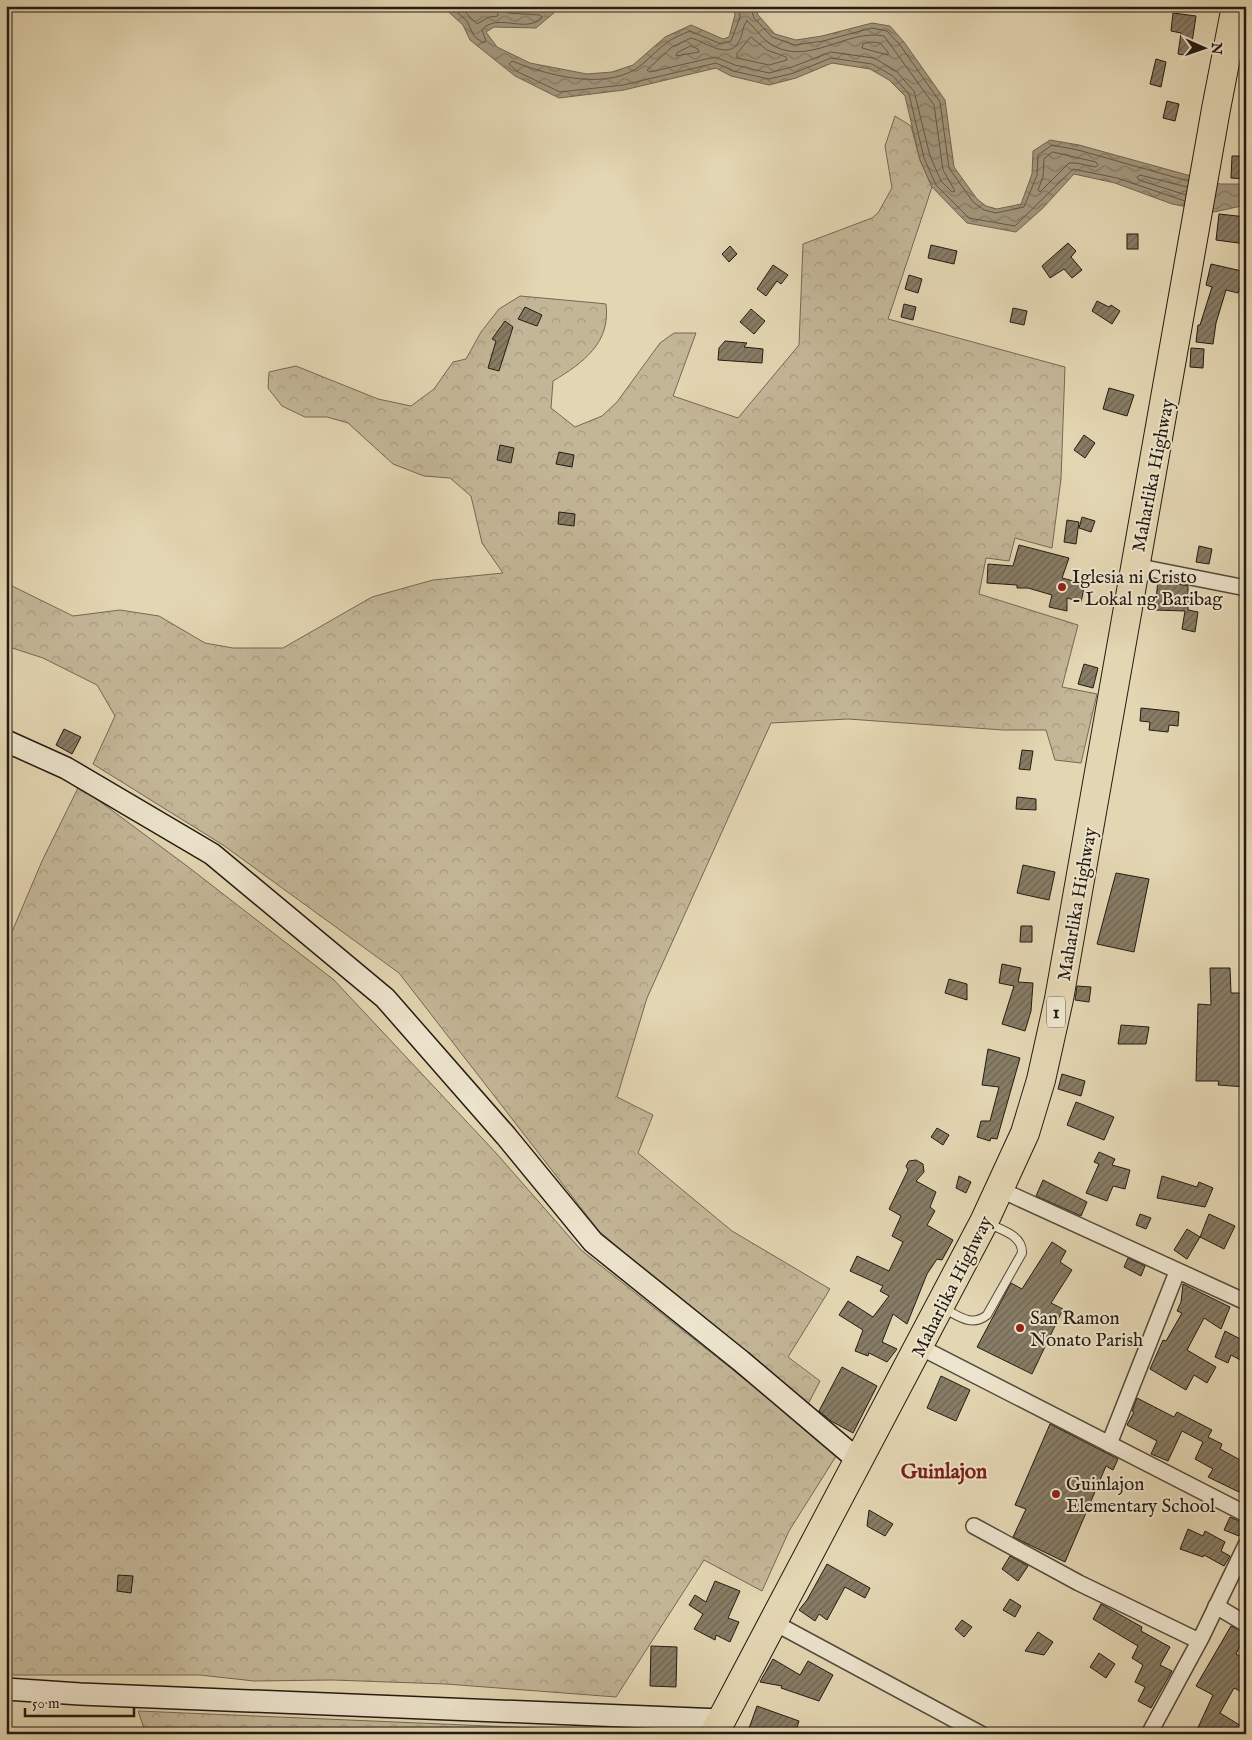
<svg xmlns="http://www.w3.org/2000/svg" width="1252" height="1740" font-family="'IM FELL English',serif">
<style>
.forest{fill:url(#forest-crowns);stroke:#746854}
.water{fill:url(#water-waves);stroke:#706552}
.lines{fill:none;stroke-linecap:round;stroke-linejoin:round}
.shore{stroke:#635847;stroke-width:1}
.building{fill:url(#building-hatch);stroke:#241b12}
.lane-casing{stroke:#544a3a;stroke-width:10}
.street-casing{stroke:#544a3a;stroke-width:18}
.secondary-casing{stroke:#241b12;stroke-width:24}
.highway-casing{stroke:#241b12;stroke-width:30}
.lane{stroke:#ede4cd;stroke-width:8}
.street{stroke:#ede4cd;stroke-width:15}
.secondary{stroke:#ede4cd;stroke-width:21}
.highway{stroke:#e3d6b2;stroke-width:28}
.poi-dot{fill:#8f2418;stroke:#ede4cd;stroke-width:2}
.labels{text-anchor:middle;stroke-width:4;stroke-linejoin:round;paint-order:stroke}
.shield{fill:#ede4cd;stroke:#60574a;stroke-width:1}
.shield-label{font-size:18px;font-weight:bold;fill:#241b12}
.street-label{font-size:19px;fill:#241b12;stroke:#ede4cd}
.poi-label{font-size:19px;fill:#241b12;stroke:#ede4cd;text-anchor:start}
.quarter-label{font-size:21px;font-weight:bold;fill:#7a1f14;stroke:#ede4cd}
</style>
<defs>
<pattern id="forest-crowns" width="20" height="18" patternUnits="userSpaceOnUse" patternTransform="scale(1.25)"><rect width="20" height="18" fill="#c3b697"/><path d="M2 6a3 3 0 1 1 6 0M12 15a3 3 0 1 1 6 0" fill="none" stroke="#a79c81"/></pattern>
<pattern id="water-waves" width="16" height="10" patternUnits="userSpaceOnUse" patternTransform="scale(1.25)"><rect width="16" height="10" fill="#a2967c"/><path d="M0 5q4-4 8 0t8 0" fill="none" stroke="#847a64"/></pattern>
<pattern id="building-hatch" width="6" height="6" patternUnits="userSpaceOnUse" patternTransform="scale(1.25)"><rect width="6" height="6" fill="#877c65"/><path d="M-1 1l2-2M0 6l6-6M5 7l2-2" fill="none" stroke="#6e6552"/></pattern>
</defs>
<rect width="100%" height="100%" fill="#e3d6b2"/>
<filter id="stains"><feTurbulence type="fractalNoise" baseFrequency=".004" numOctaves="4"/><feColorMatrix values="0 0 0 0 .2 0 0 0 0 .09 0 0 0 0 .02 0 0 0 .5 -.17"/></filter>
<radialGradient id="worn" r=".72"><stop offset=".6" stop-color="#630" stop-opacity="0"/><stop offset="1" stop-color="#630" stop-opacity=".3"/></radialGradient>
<g class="forest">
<path d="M895,116L911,126L920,160L932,187L888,319L1065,367L1061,479L1052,548L1015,538L1009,561L986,558L979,594L1078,625L1062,687L1097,694L1081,763L1055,760L1046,730H1003L848,719L771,723L647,998L617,1097L653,1115L638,1153L732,1231L830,1289L788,1357L820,1381L806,1408L599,1231L399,973L223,845L93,764L115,716L97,685L43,658L6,646V583L73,616L120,610L159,616L205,643L233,648H283L372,597L433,580L503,573L482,543L471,496L450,478L424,476L393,464L348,423L327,417H305L282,406L268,388L269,372L296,366L378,399L411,406L434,389L453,362L466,359L481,332L499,309L520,296L597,303L606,304C611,343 583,363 553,381L551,408L575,427L602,416L617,402L660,343L674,333H696L673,396L738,418L799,345L803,244L872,218L878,213L892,188L885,146Z"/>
<path d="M79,786L187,866L334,980L496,1153L581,1250L838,1453L789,1531L762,1591L704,1560L616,1697L446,1684L332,1680L254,1681L200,1675H6V946L42,861Z"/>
<path d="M138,1711L559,1729L558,1734H146Z"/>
</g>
<path class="water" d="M442,6H503L536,10L548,6H562L536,28L494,27L486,32L497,47L530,63L587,74L612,72L633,65L665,37L691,25L723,39L729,37L735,15L733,6H755L758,15L775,34L796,40L822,36L872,23L890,26L904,42L945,100L954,167L977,199L986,206L997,209L1021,204L1032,174L1033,151L1050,140L1079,145L1220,184H1246V205L1214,212L1172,204L1115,183L1074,174L1043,208L1016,232L967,223L932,187L920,160L905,96L889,80L870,69L832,63L796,78L769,85L731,76L716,68L624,90L559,98L515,76L470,40L463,25Z"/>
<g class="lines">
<g class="shore">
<path d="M450,6L467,21L474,36L483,43L486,41L482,30C497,12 525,34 542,18L540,15L508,13L504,6"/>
<path d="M459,6L477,24L489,17L498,16L497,6"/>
<path d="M739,6L740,17L731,41L721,44L690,31C683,34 675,37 669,41C657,49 648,61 636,69C601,90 547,75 512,61L509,64L518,72L560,92L623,85L716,63L733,71L769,79L794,73L831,58L872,64L893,76L909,94L924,158L936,185L969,218L1015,226L1073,169L1117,178L1185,201"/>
<path d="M750,6L754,18L772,37L795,45L823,41L872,28L887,31L900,45L940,102L949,168L973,202L984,210L996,213L1024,207L1037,175L1038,155L1052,145L1078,150L1188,181"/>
<path d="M747,21C755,27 760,37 769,43C806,69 847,28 884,36L934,105L943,170L955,191L952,192L941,181L930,156L914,91L896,71L874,58L831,52L792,67L769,73L735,65L715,57L650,72L647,70L672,47L691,38C704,41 727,60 738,43C743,36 742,26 747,21Z"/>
<path d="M751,37L767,50L786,57L787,60L769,65L737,58V54Z"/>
<path d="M872,42L880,43L888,52V55L862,48L863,44Z"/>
<path d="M691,46L698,49L699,52L676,56L677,53Z"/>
<path d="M1053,152L1096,162L1098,165L1096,167L1076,163H1069L1040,192L1038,190L1043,177L1044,159Z"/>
<path d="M1186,195L1139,180L1137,177L1140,175L1187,187"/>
</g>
</g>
<g class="building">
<path d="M1173,13L1196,16L1190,56L1178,54L1181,33L1171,31Z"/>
<path d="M1156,59L1166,62L1161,87L1150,84Z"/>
<path d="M1167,101L1179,104L1175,121L1163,118Z"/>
<path d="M1232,156H1246V179L1231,178Z"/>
<path d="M1219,214L1246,217V244L1216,240Z"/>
<rect x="1127" y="234" width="11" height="15"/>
<path d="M1068,243L1076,251L1071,257L1082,270L1072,278L1064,269L1050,278L1042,266Z"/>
<path d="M931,245L957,251L954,264L928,258Z"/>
<path d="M730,246L737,254L729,262L722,254Z"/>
<path d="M1211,264L1246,272V288L1240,287L1238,293L1226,290L1216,323L1213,344L1196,342L1198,325H1200L1212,287L1206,285Z"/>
<path d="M773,265L788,275L781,284L777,281L766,296L757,289Z"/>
<path d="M909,275L922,279L918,293L905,289Z"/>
<path d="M1097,301L1109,307L1111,305L1120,311L1112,324L1092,311Z"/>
<path d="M904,304L916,307L913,320L901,317Z"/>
<path d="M525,307L542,315L537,326L518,319Z"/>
<path d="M1013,308L1027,311L1024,325L1010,322Z"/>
<path d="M751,309L765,321L754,334L740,322Z"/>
<path d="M505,321L513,327L499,371L488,368L496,341L492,339Z"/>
<path d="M725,341L747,343L744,347L763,349L762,363L718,360L719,348Z"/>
<path d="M1191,348L1204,349L1203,368L1190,367Z"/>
<path d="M1109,388L1134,395L1127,416L1103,409Z"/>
<path d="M1084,435L1095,443L1085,458L1074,450Z"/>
<path d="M500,445L514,448L511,463L497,460Z"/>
<path d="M559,452L574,455L572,467L556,464Z"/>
<path d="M559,512L575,514L574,526L558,524Z"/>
<path d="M1082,517L1095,521L1091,532L1079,528Z"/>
<path d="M1067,520L1079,522L1076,544L1064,542Z"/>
<path d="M1019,545L1069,558L1062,578L1085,584L1081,602L1067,598V611L1049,607L1052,595L1028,588H1017V585L987,583L988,564L1013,566Z"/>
<path d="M1199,546L1212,549L1209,564L1196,562Z"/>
<path d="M1158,580L1188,586V610L1198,612L1195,632L1182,629L1185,611L1155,610Z"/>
<path d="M1084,664L1098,668L1093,688L1078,684Z"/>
<path d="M1141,708L1179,712L1178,726L1169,725L1168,732L1149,730L1150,722L1140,721Z"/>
<path d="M64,729L81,737L72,754L56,745Z"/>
<path d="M1022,750L1033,751L1030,770L1019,769Z"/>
<path d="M1017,797L1036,799V810L1016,809Z"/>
<path d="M1023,865L1055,872L1049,900L1017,893Z"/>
<path d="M1116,873L1149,879L1134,952L1097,944Z"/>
<path d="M1021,926H1032V942H1020Z"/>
<path d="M1002,964L1021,968L1018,982L1033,983L1031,1011L1025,1031L1002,1024L1014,986L999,983Z"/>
<path d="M1210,968H1230L1231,993H1246V1087L1218,1085L1219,1081H1196L1198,1004L1211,1005Z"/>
<path d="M949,979L967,984V1000L945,993Z"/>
<path d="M1077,986L1091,987L1089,1002L1075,1000Z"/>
<path d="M1121,1025L1149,1027L1146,1044H1118Z"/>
<path d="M988,1049L1020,1058L997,1139L991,1138L990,1141L977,1137L981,1121H990L999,1087L982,1085Z"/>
<path d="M1062,1074L1085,1081L1081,1096L1058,1089Z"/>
<path d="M1076,1102L1114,1117L1104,1140L1067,1125Z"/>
<path d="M937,1128L949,1135L943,1145L931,1137Z"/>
<path d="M1099,1152L1115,1159L1112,1165L1130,1170L1125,1189L1113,1186L1107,1201L1086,1193L1099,1164L1094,1162Z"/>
<path d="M916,1160L923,1164L924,1172L916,1181L936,1192L930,1207L935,1211L927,1225L953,1240L942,1260L937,1259L927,1274L907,1324L893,1314L882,1342L897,1349L887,1362L869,1353L868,1356L855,1351L863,1330L839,1315L848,1301L873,1317L889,1296L880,1291L883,1286L850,1271L857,1256L889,1271L903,1242L892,1236L901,1216L889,1209L908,1170L906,1166L909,1161Z"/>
<path d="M959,1176L971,1182L966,1193L956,1188Z"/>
<path d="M1162,1176L1197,1187L1199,1182L1213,1188L1205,1207L1157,1198Z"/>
<path d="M1043,1180L1087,1202L1081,1216L1036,1196Z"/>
<path d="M1140,1214L1151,1218L1146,1229L1136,1225Z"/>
<path d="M1209,1214L1235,1226L1224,1249L1200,1237Z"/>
<path d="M1187,1229L1200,1237L1187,1259L1174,1250Z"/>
<path d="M1052,1242L1066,1251L1060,1262L1072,1270L1051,1303L1063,1309L1032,1374L977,1347L1011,1283L1022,1289Z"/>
<path d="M1128,1258L1145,1266L1141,1276L1124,1267Z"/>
<path d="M1183,1284L1230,1307L1221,1329L1204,1318L1187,1350L1216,1367L1207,1383L1194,1375L1186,1390L1150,1369L1163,1340L1166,1341L1182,1313L1177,1311L1181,1302Z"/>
<path d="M1225,1331L1246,1342V1363L1231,1355L1228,1363L1215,1357Z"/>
<path d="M842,1367L877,1386L853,1433L831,1421L819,1411Z"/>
<path d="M941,1376L970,1390L956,1421L927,1408Z"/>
<path d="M1137,1398L1174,1417L1177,1412L1212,1430L1208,1437L1222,1444L1220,1449L1242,1461L1240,1465L1246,1467V1475L1239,1492L1208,1477L1213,1469L1195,1459L1203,1442L1182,1431L1168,1461L1151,1454L1157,1441L1127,1425L1134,1412L1132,1411Z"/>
<path d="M1050,1424L1118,1459L1113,1470L1106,1466L1065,1562L1013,1537L1026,1509L1015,1505Z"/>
<path d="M869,1510L893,1524L885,1536L867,1526Z"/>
<path d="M1230,1517L1244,1523L1239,1536L1224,1530Z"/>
<path d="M1188,1529L1203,1536L1205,1531L1225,1542L1221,1551L1230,1556L1224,1566L1204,1555L1203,1557L1180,1549Z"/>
<path d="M1010,1556L1028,1566L1018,1581L1002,1569Z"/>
<path d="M827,1564L870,1588L865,1598L845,1587L827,1620L819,1614L815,1621L799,1610L807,1600Z"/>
<path d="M118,1575L133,1576L131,1593L117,1591Z"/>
<path d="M715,1581L740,1591L728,1618L739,1622L730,1642L716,1635L715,1640L694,1629L703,1614L689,1605L695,1595L706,1602Z"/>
<path d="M1010,1599L1021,1606L1015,1617L1003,1610Z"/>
<path d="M1101,1604L1142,1627L1141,1631L1170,1647L1160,1665L1172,1671L1151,1708L1138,1701L1145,1687L1135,1682L1143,1665L1132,1658L1138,1646L1093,1619Z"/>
<path d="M962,1620L972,1627L964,1637L955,1629Z"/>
<path d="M1231,1626L1246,1633L1236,1654L1246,1659V1667L1240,1678L1246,1681V1694L1234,1688L1220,1713L1246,1729V1734H1195L1213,1695L1196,1686Z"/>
<path d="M1038,1632L1053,1642L1044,1655L1025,1651Z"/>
<path d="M651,1646L677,1647L676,1687L650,1686Z"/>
<path d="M1099,1653L1115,1664L1106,1678L1090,1667Z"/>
<path d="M773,1659L800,1675L808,1661L833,1675L819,1701L781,1688L782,1686L760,1682Z"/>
<path d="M757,1706L799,1721L795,1734H747Z"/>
</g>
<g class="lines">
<defs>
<path id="lane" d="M945,1309C960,1317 972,1327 987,1315L1022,1253C1023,1235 1001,1230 987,1223"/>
<g id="street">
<path d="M1135,566L1246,588"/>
<path d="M999,1189L1246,1302"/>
<path d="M920,1347L1246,1514"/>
<path d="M1109,1444L1177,1272"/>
<path d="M974,1526L1079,1583L1199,1641"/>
<path d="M1216,1606L1246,1624"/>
<path d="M773,1622L981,1734"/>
<path d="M1149,1734L1201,1638L1246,1545"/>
</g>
<g id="secondary">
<path d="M6,741L66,768L212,854L385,998L506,1136L593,1242L741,1361L859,1461"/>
<path d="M6,1689L80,1694L721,1720"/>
</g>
<path id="highway" d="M714,1734L984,1222L1025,1133L1041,1080L1059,999L1216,109L1236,6"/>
</defs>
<use href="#lane" class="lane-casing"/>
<use href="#street" class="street-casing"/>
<use href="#secondary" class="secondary-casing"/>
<use href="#highway" class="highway-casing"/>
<use href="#lane" class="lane"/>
<use href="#street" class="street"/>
<use href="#secondary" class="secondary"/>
<use href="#highway" class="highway"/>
</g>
<g class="poi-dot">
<circle cx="1062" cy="587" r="5"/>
<circle cx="1020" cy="1328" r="5"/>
<circle cx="1056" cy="1494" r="5"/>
</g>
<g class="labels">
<rect class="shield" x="1047" y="996.5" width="18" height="31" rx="4"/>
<g class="shield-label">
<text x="1056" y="1018">1</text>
</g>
<g class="street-label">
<text transform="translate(1152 475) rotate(-79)" y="7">Maharlika Highway</text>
<text transform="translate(1076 904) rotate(-80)" y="7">Maharlika Highway</text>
<text transform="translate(951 1286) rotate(-63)" y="7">Maharlika Highway</text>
</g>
<g class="poi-label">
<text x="1072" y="583">Iglesia ni Cristo<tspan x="1072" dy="22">- Lokal ng Baribag</tspan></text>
<text x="1030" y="1324">San Ramon<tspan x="1030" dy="22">Nonato Parish</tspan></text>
<text x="1066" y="1490">Guinlajon<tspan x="1066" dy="22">Elementary School</tspan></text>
</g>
<g class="quarter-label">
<text x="944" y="1478">Guinlajon</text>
</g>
</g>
<rect width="1252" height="1740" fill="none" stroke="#e3d6b2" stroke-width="25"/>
<rect x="8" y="8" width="1237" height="1725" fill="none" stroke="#241b12" stroke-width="2.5"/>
<rect x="12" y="12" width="1227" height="1715" fill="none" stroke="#241b12"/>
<g transform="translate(1204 48) rotate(92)" stroke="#ede4cd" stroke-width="4" paint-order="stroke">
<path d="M0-4L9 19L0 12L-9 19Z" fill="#241b12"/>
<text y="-8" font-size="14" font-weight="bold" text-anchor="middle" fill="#241b12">N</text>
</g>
<path d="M25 1708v8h109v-8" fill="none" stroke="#241b12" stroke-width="2.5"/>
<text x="32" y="1708" font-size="15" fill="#241b12" stroke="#ede4cd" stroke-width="4" paint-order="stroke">50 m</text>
<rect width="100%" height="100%" filter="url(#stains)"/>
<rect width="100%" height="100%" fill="url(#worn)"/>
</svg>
